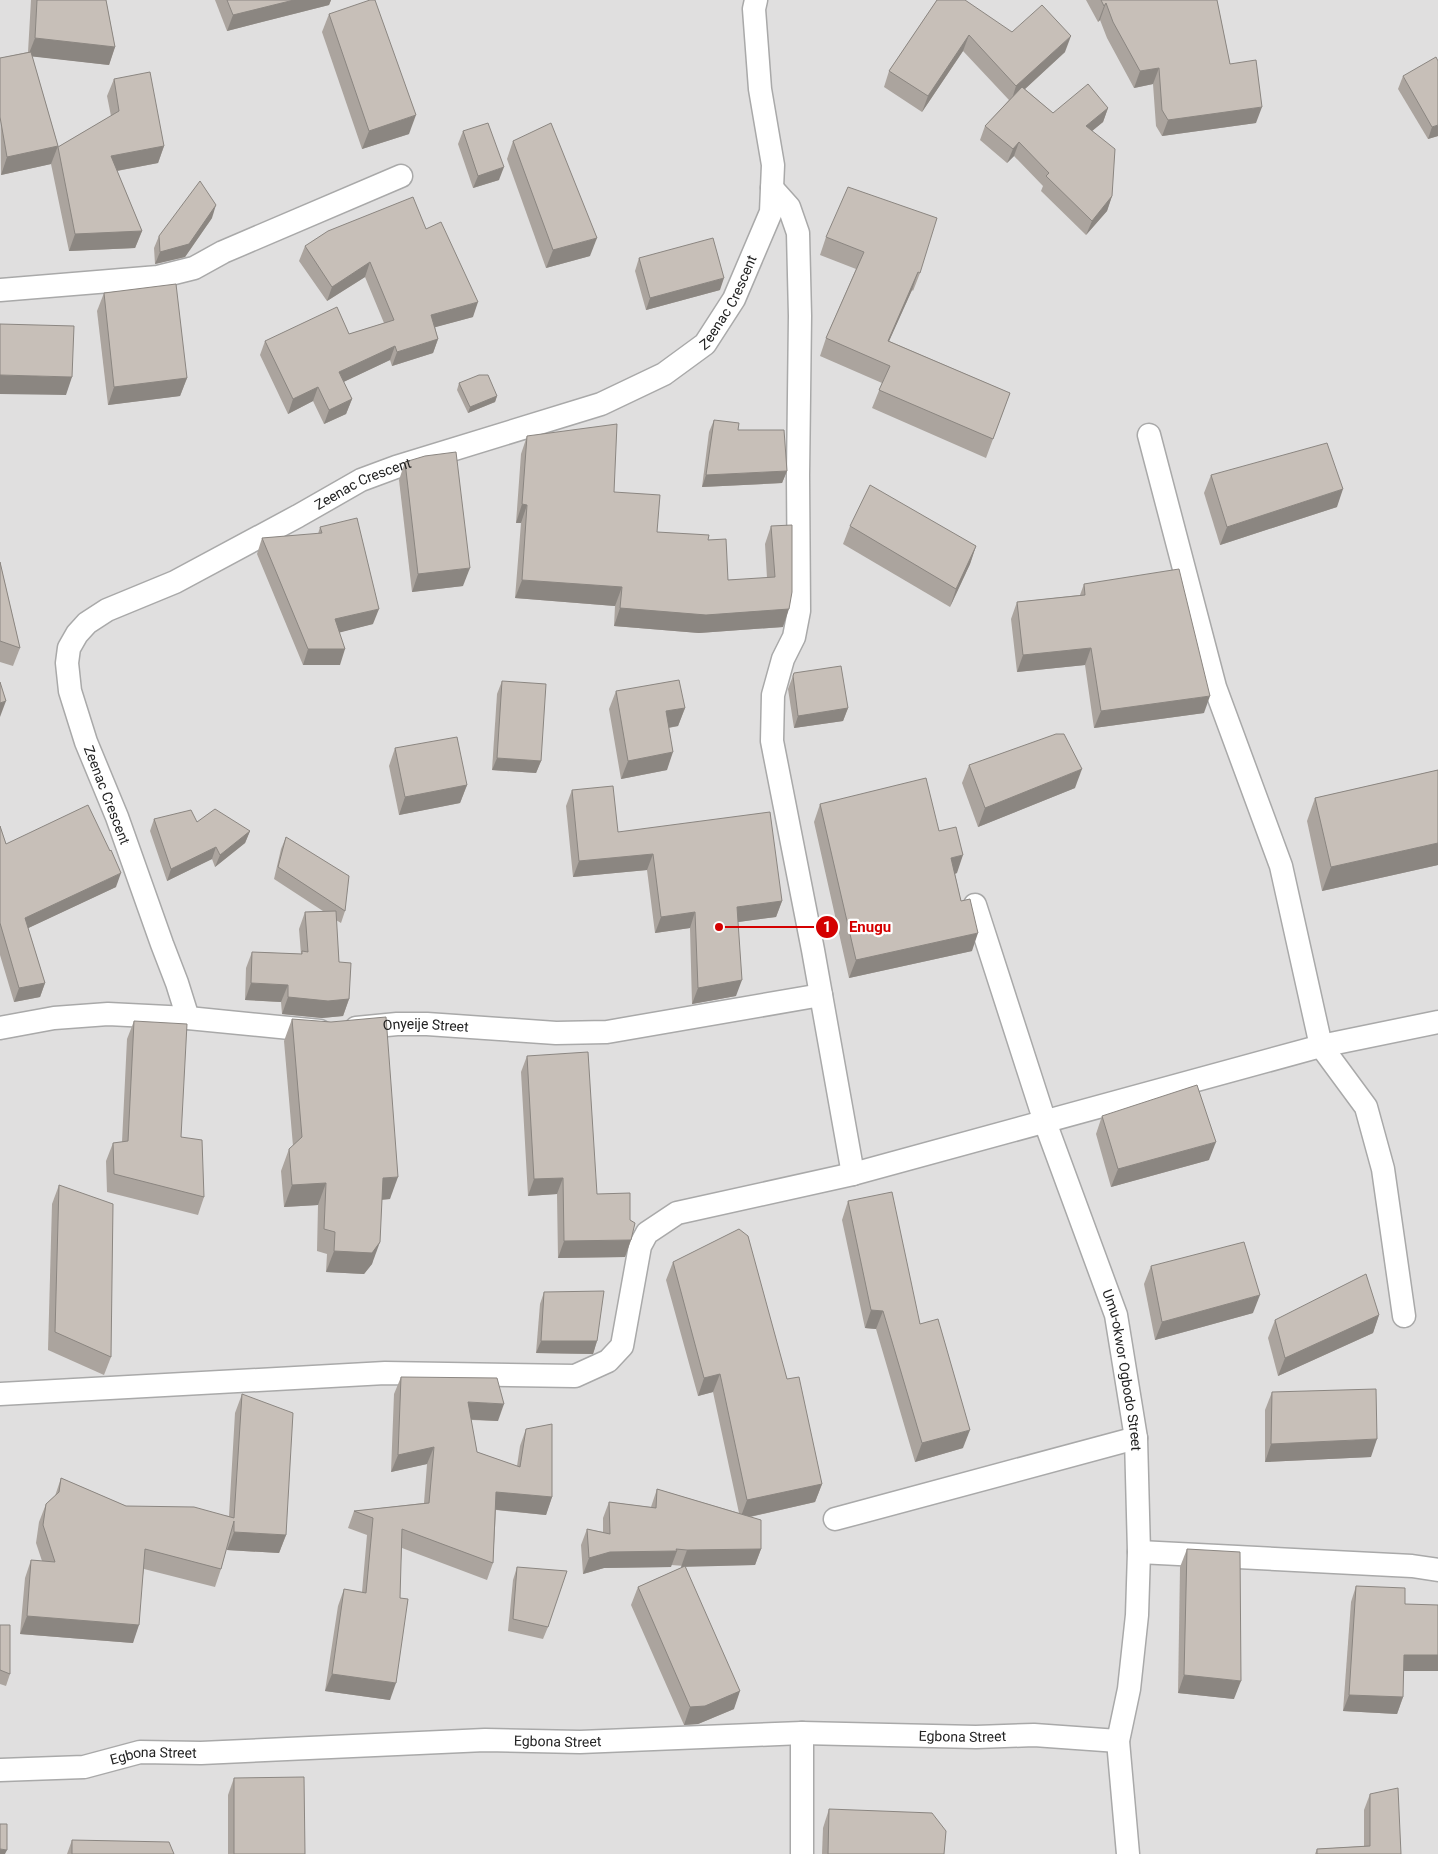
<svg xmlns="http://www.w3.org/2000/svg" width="1438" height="1854" font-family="Roboto,sans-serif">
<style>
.residential{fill:#e0dfdf}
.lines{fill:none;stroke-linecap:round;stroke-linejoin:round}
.minor-casing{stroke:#a9a9a9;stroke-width:25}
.minor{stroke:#fff;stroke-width:22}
.wall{fill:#aba49e}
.shaded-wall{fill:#8b8681}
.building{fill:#c7bfb8;stroke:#8b8681}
.labels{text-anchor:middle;stroke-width:4.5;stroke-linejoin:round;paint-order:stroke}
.street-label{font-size:14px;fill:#222;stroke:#fff}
.leader{fill:none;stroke:#d40000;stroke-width:2}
.callout-dot{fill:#d40000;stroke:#fff;stroke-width:2}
.mark-label{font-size:15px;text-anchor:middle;font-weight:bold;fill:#fff}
.callout-label{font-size:15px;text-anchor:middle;font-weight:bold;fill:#d40000;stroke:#fff;stroke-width:4.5;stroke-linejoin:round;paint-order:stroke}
</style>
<rect width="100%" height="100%" fill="#f2efe9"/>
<rect class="residential" x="0" y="0" width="1438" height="1854"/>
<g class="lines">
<defs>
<g id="minor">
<path d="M772,188L789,207L798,233L800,316L798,475L799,611L794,637L783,659L773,695L772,741L813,950L853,1174"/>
<path d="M0,290L158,277L194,268L223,252L401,176"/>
<path d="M1149,435L1215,687L1281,866L1321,1046L1366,1107L1383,1169L1404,1316"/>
<path id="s1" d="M975,905L1045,1122L1116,1315L1136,1438L1139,1552L1137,1615L1129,1689L1118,1741L1128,1854"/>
<path id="s2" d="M188,1018L177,983L162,944L117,817L86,742L70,691L67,663L69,648L77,634L87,623L107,610L175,582L298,516L361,480L396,467L601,404L664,374L705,344L734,299L771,212L773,165L760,89L754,9L756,0"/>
<path d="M0,1028L54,1018L108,1014L188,1018L320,1031"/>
<path id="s3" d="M356,1028L397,1024H427L556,1033L607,1032L821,995"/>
<path d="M0,1394L385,1373L575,1376L608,1361L622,1346L640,1246L647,1233L677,1213L853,1174L1321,1046L1438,1022"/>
<path d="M835,1519L1136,1438"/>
<path d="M1139,1552L1412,1566L1438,1570"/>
<path id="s4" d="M0,1770L84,1767L140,1752L201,1753L485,1740L580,1742L802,1733L976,1737L1034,1735L1118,1741"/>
<path d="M802,1854V1733"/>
</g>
</defs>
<use href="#minor" class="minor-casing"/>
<use href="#minor" class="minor"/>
</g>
<g class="wall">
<path d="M31,0H106L115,47L109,65L32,56L58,146V147L111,116L107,96L114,79L164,146L158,163L117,171L142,231L135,248L69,251L51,164L1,175L0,58L28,52Z"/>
<path d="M215,0H331L329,5L227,31Z"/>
<path d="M937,0L1012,32L1065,52L1025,89L1053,113L1108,108L1103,122L1092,131L1112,196L1107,211L1086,235L1041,191L1043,186L1014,156L1007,163L980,140L985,126L1009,100L963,51L922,112L884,87L889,71Z"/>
<path d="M1086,0H1217L1230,64L1256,123L1162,136L1156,126L1153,84L1134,88L1107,38L1100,20L1098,22Z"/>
<path d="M329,14L409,134L362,149L322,32Z"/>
<path d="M1403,76L1438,136L1428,139L1398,89Z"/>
<path d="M463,131L499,180L473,188L458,144Z"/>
<path d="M513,141L590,256L546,268L507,159Z"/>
<path d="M212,218L185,257L155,264L154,248L159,236Z"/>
<path d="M426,229L473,317L435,327L438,339L433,353L392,366L390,360L343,382L352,399L346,414L324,424L313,401L288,414L260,355L265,341L349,334L384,323L365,277L327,301L299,261L305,246Z"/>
<path d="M826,237L920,273L913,291L912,290L889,341L1010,393L986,458L872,408L882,383L820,356L826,338L856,269L820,255Z"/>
<path d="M639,258L720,290L646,310L635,271Z"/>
<path d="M104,293L187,378L180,396L108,405L97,311Z"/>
<path d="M459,383L497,396L495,402L468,413L457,390Z"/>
<path d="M714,420L738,430L787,471L782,483L702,487L709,432Z"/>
<path d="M527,436L614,492L657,532L708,540L728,580L767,578L765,544L771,526L783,627L699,633L614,626L615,606L515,598L521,523H516L521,454Z"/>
<path d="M405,462L463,586L412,592L399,480Z"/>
<path d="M1211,475L1337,507L1220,545L1204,493Z"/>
<path d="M850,526L976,546L970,564L950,607L843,544Z"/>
<path d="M320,527L373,624L340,632V665H303L257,554L262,538L318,534Z"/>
<path d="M0,562L20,648L13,666L0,662Z"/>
<path d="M1084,584L1204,713L1094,728L1085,665L1017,672L1011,619L1017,602L1080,595Z"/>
<path d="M794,673L848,708L843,721L794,728L788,689Z"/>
<path d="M502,681L541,761L536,773L492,770L497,694Z"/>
<path d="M616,691L685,708L678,726L669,728L667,770L621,779L609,709Z"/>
<path d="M395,748L467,785L460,803L399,815L389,766Z"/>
<path d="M969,765L1075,788L978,827L962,783Z"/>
<path d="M1438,770V865L1322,891L1307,821L1315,798Z"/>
<path d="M572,790L618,832L782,901L776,917L738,922L736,996L692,1004L690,928L655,933L647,870L573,877L566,806Z"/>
<path d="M820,804L939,831L957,873L955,874L972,951L849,978L814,822Z"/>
<path d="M154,819L197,822L250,831L245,843L215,867L212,859L167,881L150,831Z"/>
<path d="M0,826L6,844L116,887L28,928L45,983L40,997L14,1002L0,955Z"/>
<path d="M286,837L345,911L341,923L336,920L339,962L349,999L343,1016L322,1018L282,1014L281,1002L245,1000L246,968L252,952L301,954L299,929L305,912L323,911L274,879L281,849Z"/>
<path d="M292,1019L390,1199L382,1200L372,1264L364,1274L326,1272L327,1254L317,1251L318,1205L284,1207L281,1171L289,1149L293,1146L284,1041Z"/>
<path d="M134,1021L181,1137L204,1197L198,1215L107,1192L106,1161L113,1143L122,1142L127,1039Z"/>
<path d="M527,1056L597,1194L631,1240L625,1257L558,1258L557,1194L528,1196L521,1072Z"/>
<path d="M1102,1116L1209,1160L1111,1187L1096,1134Z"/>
<path d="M59,1185L111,1357L104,1375L48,1350L52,1204Z"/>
<path d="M848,1201L920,1324L963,1448L915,1462L876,1329L865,1328L842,1220Z"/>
<path d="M673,1262L787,1379L822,1484L815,1502L750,1517L761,1549L755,1565L685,1566L734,1709L698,1724L684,1725L631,1605L638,1587L685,1566L671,1565V1567L604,1568L583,1574L581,1545L587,1529L603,1532V1518L609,1502L651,1507L657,1489L739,1513L713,1392L698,1396L666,1280Z"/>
<path d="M1151,1266L1253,1313L1155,1340L1144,1284Z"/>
<path d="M544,1292L597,1341L593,1354L536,1353L540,1304Z"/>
<path d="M1379,1315L1373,1333L1278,1376L1268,1338L1275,1320Z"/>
<path d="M401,1377L498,1421L471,1420L477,1452L517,1466L520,1446L526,1429L552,1497L546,1515L496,1510L493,1563L487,1580L402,1548L390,1700L325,1691L338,1606L344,1589L362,1592L367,1535L348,1528L354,1511L424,1503L427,1464L391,1472L394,1394Z"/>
<path d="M1272,1392L1371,1457L1265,1462V1410Z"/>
<path d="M242,1394L286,1535L279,1553L227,1550V1547L221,1569L215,1587L144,1569L133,1643L20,1634L25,1578L31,1560L42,1561L36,1543L39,1522L46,1504L55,1496L61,1478L126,1506L229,1516L235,1413Z"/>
<path d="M1187,1549L1234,1699L1178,1693L1180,1567Z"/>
<path d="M517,1567L548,1627L543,1639L508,1631L513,1580Z"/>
<path d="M1356,1586L1403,1697L1397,1714L1343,1711L1351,1602Z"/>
<path d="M0,1625L10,1674L6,1686L0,1684Z"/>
<path d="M234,1778L305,1854H228V1795Z"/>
<path d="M1370,1794L1401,1854H1315L1317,1849L1364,1846V1810Z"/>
<path d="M829,1809L944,1854H822L823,1828Z"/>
<path d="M72,1840L174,1854H67Z"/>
</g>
<g class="shaded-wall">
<path d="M294,0H331L329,5L227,31L233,15Z"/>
<path d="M1106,3L1100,20L1098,22L1104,6Z"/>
<path d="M969,35L963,51L922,112L928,96Z"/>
<path d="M1071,36L1065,52L1011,102L1016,86Z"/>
<path d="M35,38L115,47L109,65L28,56Z"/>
<path d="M1159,68L1153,84L1134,88L1140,71Z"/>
<path d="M1262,107L1256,123L1162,136L1168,120Z"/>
<path d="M1108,108L1103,122L1081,140L1086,126Z"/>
<path d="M416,115L409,134L362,149L369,131Z"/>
<path d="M1438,125V136L1428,139L1432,127Z"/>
<path d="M1019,142L1014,156L1007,163L1013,149Z"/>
<path d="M58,146L51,164L1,175L7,157Z"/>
<path d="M164,146L158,163L105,173L111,156Z"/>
<path d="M504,167L499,180L473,188L478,176Z"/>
<path d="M1112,196L1107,211L1086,235L1092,221Z"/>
<path d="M216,205L212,218L185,257L155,264L160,252Z"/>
<path d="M142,231L135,248L69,251L75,234Z"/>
<path d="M597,238L590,256L546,268L553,250Z"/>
<path d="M370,262L365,277L327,301L332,287Z"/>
<path d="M918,272L912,290L881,359L888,341Z"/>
<path d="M724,278L720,290L646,310L650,298Z"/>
<path d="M478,302L473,317L425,330L431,315Z"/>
<path d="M438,339L433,353L392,366L397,352Z"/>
<path d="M395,346L390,360L333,387L339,372Z"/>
<path d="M0,375L72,377L66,395L0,394Z"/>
<path d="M187,378L180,396L108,405L114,387Z"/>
<path d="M318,387L313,401L288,414L293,399Z"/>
<path d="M497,396L495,402L468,413L470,407Z"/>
<path d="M352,399L346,414L324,424L329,410Z"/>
<path d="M787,471L782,483L702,487L706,475Z"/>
<path d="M1343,489L1337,507L1220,545L1227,527Z"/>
<path d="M522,504L527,505L521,523H516Z"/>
<path d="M976,546L970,564L950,607L956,589Z"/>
<path d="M470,568L463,586L412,592L418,574Z"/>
<path d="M522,580L622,587L615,606L515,598Z"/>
<path d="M620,608L789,609L783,627L699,633L614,626Z"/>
<path d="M379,609L373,624L330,635L335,619Z"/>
<path d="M1091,648L1085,665L1017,672L1023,655Z"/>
<path d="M308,649H345L340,665H303Z"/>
<path d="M1210,696L1204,713L1094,728L1101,711Z"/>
<path d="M6,701L0,717V703Z"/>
<path d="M685,708L678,726L660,729L666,711Z"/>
<path d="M848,708L843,721L794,728L798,716Z"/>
<path d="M673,752L667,770L621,779L628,761Z"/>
<path d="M497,758L541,761L536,773L492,770Z"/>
<path d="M1082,769L1075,788L978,827L985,808Z"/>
<path d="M467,785L460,803L399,815L405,797Z"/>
<path d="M250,831L245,843L215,867L220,855Z"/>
<path d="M1438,843V865L1322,891L1331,867Z"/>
<path d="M216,847L212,859L167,881L171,869Z"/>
<path d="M653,854L647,870L573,877L579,861Z"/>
<path d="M963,855L957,873L945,876L951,858Z"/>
<path d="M121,873L116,887L20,932L25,918Z"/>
<path d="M782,901L776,917L731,923L737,907Z"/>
<path d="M695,912L690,928L655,933L661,917Z"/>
<path d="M978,933L972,951L849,978L856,960Z"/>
<path d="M742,980L736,996L692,1004L698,988Z"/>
<path d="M45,983L40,997L14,1002L19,988Z"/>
<path d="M251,983L288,985L281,1002L245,1000Z"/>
<path d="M288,997L349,999L343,1016L322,1018L282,1014Z"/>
<path d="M1216,1142L1209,1160L1111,1187L1118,1169Z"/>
<path d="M398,1177L390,1199L375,1200L383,1178Z"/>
<path d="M563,1178L557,1194L528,1196L534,1179Z"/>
<path d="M326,1183L318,1205L284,1207L292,1185Z"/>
<path d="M631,1240L625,1257L558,1258L564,1241Z"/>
<path d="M380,1242L372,1264L364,1274L326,1272L334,1251Z"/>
<path d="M1260,1295L1253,1313L1155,1340L1162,1322Z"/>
<path d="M871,1310L883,1311L876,1329L865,1328Z"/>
<path d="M1379,1315L1373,1333L1278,1376L1285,1358Z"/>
<path d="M541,1341H597L593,1354L536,1353Z"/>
<path d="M720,1374L713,1392L698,1396L704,1378Z"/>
<path d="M468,1402L504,1404L498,1421L462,1419Z"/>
<path d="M970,1430L963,1448L915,1462L922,1443Z"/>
<path d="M1377,1439L1371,1457L1265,1462L1271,1444Z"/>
<path d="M434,1447L427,1464L391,1472L398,1455Z"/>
<path d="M822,1484L815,1502L740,1519L747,1500Z"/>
<path d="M496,1492L552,1497L546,1515L490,1509Z"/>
<path d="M234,1532L286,1535L279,1553L227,1550Z"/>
<path d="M761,1549L755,1565L681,1567L687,1550Z"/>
<path d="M677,1551L671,1567L604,1568L583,1574L589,1558L610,1552Z"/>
<path d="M27,1616L139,1625L133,1643L20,1634Z"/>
<path d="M1404,1655H1438V1671H1398Z"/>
<path d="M332,1674L396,1683L390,1700L325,1691Z"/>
<path d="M1184,1675L1241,1681L1234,1699L1178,1693Z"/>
<path d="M740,1691L734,1709L698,1724L684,1725L690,1707Z"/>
<path d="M1349,1695L1403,1697L1397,1714L1343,1711Z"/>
<path d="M0,1849L7,1850L5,1854H0Z"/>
</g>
<g class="building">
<path d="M37,0H106L115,47L35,38Z"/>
<path d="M227,0H294L233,15Z"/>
<path d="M370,0H375L416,115L369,131L329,14Z"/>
<path d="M937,0H965L1012,32L1042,5L1071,36L1016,86L969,35L928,96L889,71Z"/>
<path d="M1101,0H1217L1230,64L1256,60L1262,107L1168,120L1162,110L1159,68L1140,71L1113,22L1106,3L1104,6Z"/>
<path d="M31,52L58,146L7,157L0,117V58Z"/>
<path d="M1436,57L1438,61V125L1432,127L1403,76Z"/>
<path d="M150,72L164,146L111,156L142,231L75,234L58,147L119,111L114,79Z"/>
<path d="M1088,84L1108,108L1086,126L1115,149L1112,196L1092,221L1046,176L1049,173L1019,142L1013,149L985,126L1022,87L1053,113Z"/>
<path d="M488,123L504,167L478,176L463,131Z"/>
<path d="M551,123L597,238L553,250L513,141Z"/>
<path d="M200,181L216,205L189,244L160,252L159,236Z"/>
<path d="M848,187L937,218L920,273L918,272L888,341L1010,393L993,439L879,390L890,366L826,338L864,252L826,237Z"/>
<path d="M413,197L426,229L441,222L478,302L431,315L438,339L397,352L395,346L339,372L352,399L329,410L318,387L293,399L265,341L337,307L349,334L394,320L370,262L332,287L305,246L328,231Z"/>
<path d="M713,238L724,278L650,298L639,258Z"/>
<path d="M176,284L187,378L114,387L104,293Z"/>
<path d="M0,324L74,326L72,377L0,375Z"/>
<path d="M479,375H488L497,396L470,407L459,383Z"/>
<path d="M714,420L739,423L738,430H784L787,471L706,475Z"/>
<path d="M617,424L614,492L660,495L657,532L709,535L708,540L726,539L728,580L775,577L771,526L792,525V592L789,609L706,615L620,608L622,587L522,580L527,505L522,504L527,436Z"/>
<path d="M1327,443L1343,489L1227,527L1211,475Z"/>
<path d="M456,452L470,568L418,574L405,462L425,456Z"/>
<path d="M870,485L976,546L956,589L850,526Z"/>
<path d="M357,518L379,609L335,619L345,649H308L262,538L322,533L320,527Z"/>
<path d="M0,562L20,648L0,641Z"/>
<path d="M1179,569L1210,696L1101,711L1091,648L1023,655L1017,602L1085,595L1084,584Z"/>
<path d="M841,666L848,708L798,716L793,676L794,673Z"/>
<path d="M679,680L685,708L666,711L673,752L628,761L616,691Z"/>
<path d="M502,681L546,684L541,761L497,758Z"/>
<path d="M0,682L6,701L0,703Z"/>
<path d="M1056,734H1064L1082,769L985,808L969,765Z"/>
<path d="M457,737L467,785L405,797L395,748Z"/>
<path d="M1438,770V843L1331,867L1315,798Z"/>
<path d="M926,778L939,831L956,827L963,855L951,858L961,901L970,899L978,933L856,960L820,804Z"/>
<path d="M613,786L618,832L770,812L782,901L737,907L742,980L698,988L695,912L661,917L653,854L579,861L572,790Z"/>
<path d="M88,805L110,851L111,850L121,873L25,918L45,983L19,988L0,923V826L6,844Z"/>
<path d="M215,809L250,831L220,855L216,847L171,869L154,819L191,810L197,822Z"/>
<path d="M286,837L349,876L345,911L278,867Z"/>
<path d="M336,911L339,962L351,963L349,999L328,1001L288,997V985L251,983L252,952L302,954V951L308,952L305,912Z"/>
<path d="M386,1017L398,1177L383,1178L380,1242L372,1253L334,1251L335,1232L324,1229L326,1183L292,1185L289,1149L302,1137L292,1019L331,1022Z"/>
<path d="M134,1021L187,1024L181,1137L202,1140L204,1197L114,1174L113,1143L128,1141Z"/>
<path d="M588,1052L597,1194L630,1193V1220L635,1223L631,1240L564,1241L563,1178L534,1179L527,1056Z"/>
<path d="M1197,1085L1216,1142L1118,1169L1102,1116Z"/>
<path d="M59,1185L113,1204L111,1357L55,1332Z"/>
<path d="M892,1192L920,1324L938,1319L970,1430L922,1443L883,1311L871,1310L848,1201Z"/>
<path d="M739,1229L748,1236L787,1379L799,1377L822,1484L747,1500L720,1374L704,1378L673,1262Z"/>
<path d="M1244,1242L1260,1295L1162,1322L1151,1266Z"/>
<path d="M1366,1274L1379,1315L1285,1358L1275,1320Z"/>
<path d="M604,1291L597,1341H541L544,1292Z"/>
<path d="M401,1377L497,1378L504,1404L468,1402L477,1452L520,1467L526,1429L552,1424V1497L496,1492L493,1563L402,1529L400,1598L408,1599L396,1683L332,1674L344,1589L366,1593L373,1518L354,1511L429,1503L434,1447L398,1455Z"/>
<path d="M1376,1389L1377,1439L1271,1444L1272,1392Z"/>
<path d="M242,1394L293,1413L286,1535L234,1532V1521L221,1569L145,1549L139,1625L27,1616L31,1560L55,1562L43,1525L46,1504L59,1492L61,1478L126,1506L194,1507L234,1518Z"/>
<path d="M657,1489L761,1520V1549L687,1550L676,1549L677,1551L610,1552L589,1558L587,1529L610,1534L609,1502L656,1508Z"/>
<path d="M1187,1549L1240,1552L1241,1681L1184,1675Z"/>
<path d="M685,1566L740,1691L705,1706L690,1707L638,1587Z"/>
<path d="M517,1567L567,1571L548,1627L513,1619Z"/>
<path d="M1356,1586L1405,1588V1604L1438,1605V1655H1404L1403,1697L1349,1695Z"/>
<path d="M0,1625H10V1674L0,1670Z"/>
<path d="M304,1777L305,1854H234V1778Z"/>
<path d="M1398,1788L1401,1854H1317V1849L1370,1846V1794Z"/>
<path d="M829,1809L932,1813L946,1831L944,1854H828Z"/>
<path d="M0,1824H7V1850L0,1849Z"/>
<path d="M72,1840L169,1842L174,1854H72Z"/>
</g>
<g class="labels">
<g class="street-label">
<text dy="5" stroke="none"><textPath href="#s2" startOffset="1152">Zeenac Crescent</textPath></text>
<text dy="5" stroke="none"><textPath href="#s2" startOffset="732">Zeenac Crescent</textPath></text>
<text transform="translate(107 795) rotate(69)" y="5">Zeenac Crescent</text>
<text dy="5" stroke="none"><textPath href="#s3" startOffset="70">Onyeije Street</textPath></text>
<text dy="5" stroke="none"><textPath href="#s1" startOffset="489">Umu-okwor Ogbodo Street</textPath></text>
<text dy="5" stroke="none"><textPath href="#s4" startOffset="965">Egbona Street</textPath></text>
<text dy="5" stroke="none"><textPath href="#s4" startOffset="560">Egbona Street</textPath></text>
<text dy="5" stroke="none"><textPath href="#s4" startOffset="155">Egbona Street</textPath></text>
</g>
</g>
<path class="leader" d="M719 927L827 927"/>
<g class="callout-dot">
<circle cx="719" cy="927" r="5"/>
<circle cx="827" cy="927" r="12"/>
</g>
<g class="mark-label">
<text x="827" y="932">1</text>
</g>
<g class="callout-label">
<text x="870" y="932">Enugu</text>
</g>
</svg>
